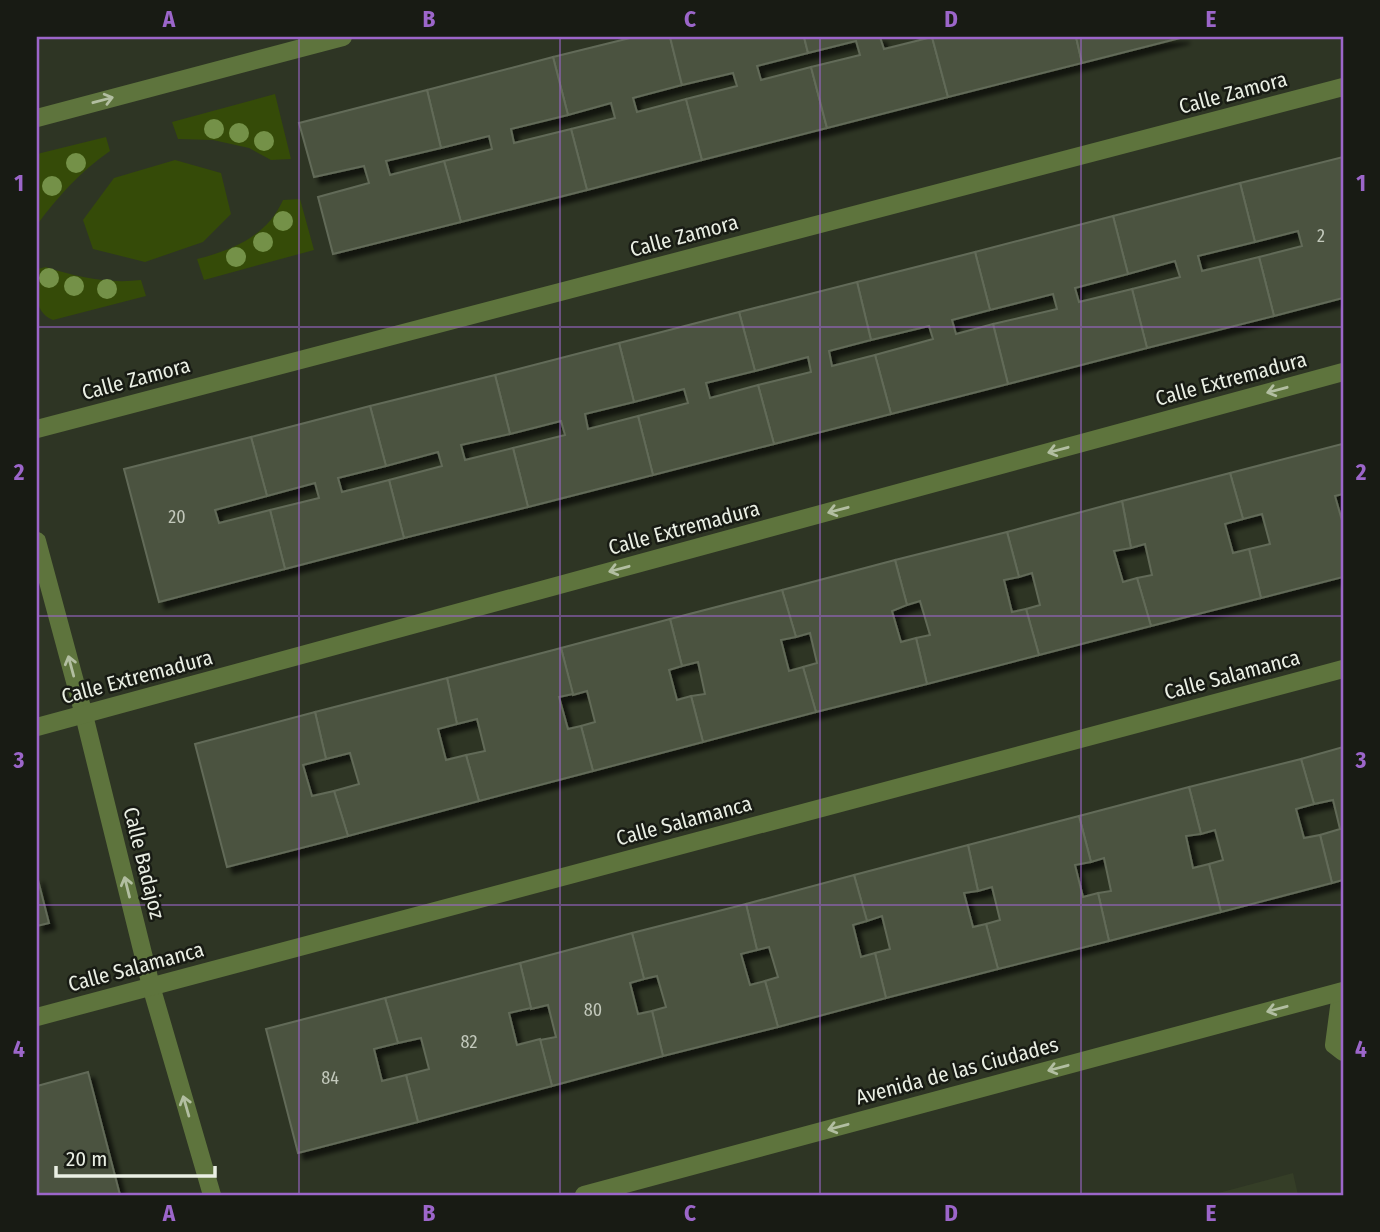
<svg xmlns="http://www.w3.org/2000/svg" width="1380" height="1232" font-family="'Fira Sans Condensed',sans-serif">
<style>
.built{fill:#353e27}
.green{fill:#354b08}
.building{fill:#4b5341;stroke:#626b58;stroke-width:2;filter:url(#shadow)}
.lines{fill:none;stroke-linecap:round;stroke-linejoin:round}
.minor{stroke:#5e743d;stroke-width:18}
.tree{fill:#749148}
.oneway{stroke:#b2bea1}
.grid{fill:none;stroke:#9c66ca;stroke-width:2;stroke-opacity:0.55}
.labels{text-anchor:middle;stroke-width:5;stroke-linejoin:round;paint-order:stroke}
.number-label{font-size:18px;fill:#c2c8bb}
.street-label{font-size:21px;fill:#eaefe4;stroke:#181b14}
.neatline{fill:none;stroke:#9c66ca;stroke-width:2.5}
.grid-label{font-size:23px;text-anchor:middle;font-weight:bold;fill:#9c66ca}
</style>
<defs>
<filter id="shadow"><feDropShadow dx="6" dy="6" stdDeviation="2" flood-color="#0009"/></filter>
</defs>
<rect width="100%" height="100%" fill="#2e3524"/>
<path class="built" d="M1293,1173L1298,1195H1211Z"/>
<g class="green">
<path d="M275,94L291,159L271,160L249,148L213,140L178,139L172,122Z"/>
<path d="M106,137L110,151C80,172 58,196 37,225V154Z"/>
<path d="M175,160L221,173L231,214L203,242L145,262L93,249L83,220L114,178Z"/>
<path d="M300,199L314,250L204,280L197,259C233,250 267,236 283,200Z"/>
<path d="M46,267C76,277 109,284 141,280L146,296L53,320C32,312 37,287 37,269Z"/>
</g>
<g class="building">
<path d="M634,37H670L682,85L633,98L637,112L686,99L702,160L587,190L571,129L615,118L611,103L568,115L553,57Z"/>
<path d="M670,37H804L808,53L757,66L761,80L811,67L827,128L702,160L686,99L737,86L733,73L682,85Z"/>
<path d="M804,37H880L884,49L932,37L948,97L827,128L811,67L860,55L856,41L808,53Z"/>
<path d="M932,37H1076L1082,63L948,97Z"/>
<path d="M1076,37H1184L1082,63Z"/>
<path d="M553,57L568,115L511,129L514,143L571,129L587,190L461,222L444,161L492,149L489,136L441,148L427,90Z"/>
<path d="M427,90L441,148L386,161L390,175L444,161L461,222L333,254L318,197L369,183L364,166L314,177L299,123Z"/>
<path d="M1343,157V298L1274,316L1259,257L1302,246L1298,231L1255,242L1240,183Z"/>
<path d="M1240,183L1255,242L1198,256L1202,271L1259,257L1274,316L1147,348L1132,289L1180,277L1175,261L1128,274L1113,216Z"/>
<path d="M1113,216L1128,274L1075,288L1079,302L1132,289L1147,348L1008,384L993,324L1057,309L1053,294L990,310L975,252Z"/>
<path d="M975,252L990,310L952,320L956,334L993,324L1008,384L891,414L875,355L933,339L929,326L871,340L857,282Z"/>
<path d="M857,282L871,340L829,351L832,366L875,355L891,414L774,444L758,385L811,372L808,357L755,371L739,312Z"/>
<path d="M739,312L755,371L706,383L710,398L758,385L774,444L653,475L638,416L688,403L684,389L634,402L619,343Z"/>
<path d="M619,343L634,402L585,414L588,429L638,416L653,475L528,507L513,448L565,435L561,421L510,434L495,375Z"/>
<path d="M495,375L510,434L461,445L465,460L513,448L528,507L404,538L389,480L442,466L438,452L386,466L370,406Z"/>
<path d="M370,406L386,466L338,478L342,492L389,480L404,538L285,569L270,510L319,498L315,483L267,496L251,437Z"/>
<path d="M251,437L267,496L215,510L219,523L270,510L285,569L159,602L124,469Z"/>
<path d="M1342,444L1343,494L1335,496L1343,524V577L1261,598L1249,549L1270,544L1262,514L1243,519L1230,473Z"/>
<path d="M1230,473L1243,519L1225,524L1233,553L1249,549L1261,598L1151,626L1137,578L1152,575L1145,544L1131,548L1122,501Z"/>
<path d="M1122,501L1131,548L1114,551L1123,582L1137,578L1151,626L1039,655L1026,609L1040,605L1032,573L1019,577L1007,532Z"/>
<path d="M1007,532L1019,577L1004,580L1012,612L1026,609L1039,655L927,684L916,638L930,635L920,601L907,605L895,560Z"/>
<path d="M895,560L907,605L892,611L901,642L916,638L927,684L816,712L803,667L817,663L810,633L796,637L782,590Z"/>
<path d="M782,590L796,637L781,640L789,671L803,667L816,712L703,742L691,696L705,694L698,662L682,666L670,619Z"/>
<path d="M670,619L682,666L669,670L677,700L691,696L703,742L593,771L581,726L595,722L587,691L573,695L561,648Z"/>
<path d="M561,648L573,694L559,697L568,729L581,726L593,771L479,801L466,755L485,751L477,719L457,724L447,678Z"/>
<path d="M447,678L457,724L438,729L446,760L466,755L479,801L348,836L334,791L359,784L350,753L326,759L315,712Z"/>
<path d="M315,712L326,759L303,765L312,796L334,791L348,836L227,867L195,744Z"/>
<path d="M1343,747V880L1332,883L1320,835L1340,829L1333,800L1314,804L1301,759Z"/>
<path d="M1301,759L1314,804L1296,809L1304,838L1320,835L1332,883L1221,912L1209,864L1223,860L1215,830L1201,834L1189,787Z"/>
<path d="M1189,787L1201,834L1186,836L1193,868L1209,864L1221,912L1109,941L1098,893L1111,891L1104,858L1091,862L1079,816Z"/>
<path d="M1079,816L1091,862L1075,865L1083,897L1098,893L1109,941L998,969L986,924L1000,920L992,887L978,891L968,845Z"/>
<path d="M968,845L978,891L964,893L973,927L986,924L998,969L886,998L875,953L890,949L882,916L867,921L854,875Z"/>
<path d="M854,875L867,921L853,925L861,957L875,953L886,998L778,1027L765,981L778,977L769,947L757,950L746,904Z"/>
<path d="M37,876L49,923L37,926Z"/>
<path d="M746,904L757,950L741,954L750,985L765,981L778,1027L663,1056L652,1011L666,1007L657,976L644,979L632,933Z"/>
<path d="M632,933L644,979L630,983L638,1014L652,1011L663,1056L552,1086L540,1040L556,1037L548,1005L531,1009L520,963Z"/>
<path d="M520,963L531,1008L509,1013L517,1045L540,1039L552,1086L418,1122L406,1075L429,1069L421,1038L398,1043L385,998Z"/>
<path d="M385,998L398,1043L374,1049L382,1081L406,1075L418,1122L298,1153L266,1029Z"/>
<path d="M88,1072L120,1195H37V1086Z"/>
</g>
<g class="lines">
<g class="minor">
<path d="M37,118L343,37"/>
<path d="M37,429L1343,87"/>
<path d="M37,541L84,715L151,986L212,1195"/>
<path d="M37,727L1343,372"/>
<path d="M1341,992L1334,1045L1343,1052"/>
<path d="M37,1017L1343,669"/>
<path d="M584,1195L1343,991"/>
</g>
</g>
<g class="tree">
<circle cx="214" cy="129" r="10"/>
<circle cx="239" cy="133" r="10"/>
<circle cx="264" cy="141" r="10"/>
<circle cx="76" cy="163" r="10"/>
<circle cx="52" cy="186" r="10"/>
<circle cx="283" cy="221" r="10"/>
<circle cx="263" cy="242" r="10"/>
<circle cx="236" cy="257" r="10"/>
<circle cx="49" cy="278" r="10"/>
<circle cx="74" cy="286" r="10"/>
<circle cx="107" cy="289" r="10"/>
</g>
<defs><path id="oneway-shaft" d="M-6 0H5M1.5-3L5.5 0L1.5 3" fill="none" stroke-width="1.6" stroke-linecap="round" stroke-linejoin="round" transform="scale(1.75)"/></defs>
<g class="oneway">
<use href="#oneway-shaft" transform="translate(103 100) rotate(-15)"/>
<use href="#oneway-shaft" transform="translate(1277 390) rotate(165)"/>
<use href="#oneway-shaft" transform="translate(1058 450) rotate(165)"/>
<use href="#oneway-shaft" transform="translate(838 510) rotate(165)"/>
<use href="#oneway-shaft" transform="translate(619 569) rotate(165)"/>
<use href="#oneway-shaft" transform="translate(71 666) rotate(-105)"/>
<use href="#oneway-shaft" transform="translate(127 887) rotate(-104)"/>
<use href="#oneway-shaft" transform="translate(1277 1009) rotate(165)"/>
<use href="#oneway-shaft" transform="translate(1058 1068) rotate(165)"/>
<use href="#oneway-shaft" transform="translate(186 1106) rotate(-106)"/>
<use href="#oneway-shaft" transform="translate(838 1127) rotate(165)"/>
</g>
<path class="grid" d="M299,37V1195M560,37V1195M820,37V1195M1081,37V1195M37,327H1343M37,616H1343M37,905H1343"/>
<g class="labels">
<g class="number-label">
<text x="1321" y="242">2</text>
<text x="177" y="523">20</text>
<text x="593" y="1016">80</text>
<text x="469" y="1048">82</text>
<text x="330" y="1084">84</text>
</g>
<g class="street-label">
<text transform="translate(1233 93) rotate(-15)" y="7">Calle Zamora</text>
<text transform="translate(684 236) rotate(-15)" y="7">Calle Zamora</text>
<text transform="translate(136 379) rotate(-15)" y="7">Calle Zamora</text>
<text transform="translate(1231 379) rotate(-15)" y="7">Calle Extremadura</text>
<text transform="translate(684 528) rotate(-15)" y="7">Calle Extremadura</text>
<text transform="translate(1232 675) rotate(-15)" y="7">Calle Salamanca</text>
<text transform="translate(137 677) rotate(-15)" y="7">Calle Extremadura</text>
<text transform="translate(684 821) rotate(-15)" y="7">Calle Salamanca</text>
<text transform="translate(144 863) rotate(76)" y="7">Calle Badajoz</text>
<text transform="translate(136 967) rotate(-15)" y="7">Calle Salamanca</text>
<text transform="translate(957 1071) rotate(-15)" y="7">Avenida de las Ciudades</text>
</g>
</g>
<rect width="1380" height="1232" fill="none" stroke="#181b14" stroke-width="77"/>
<path d="M56 1166v10h159v-10" fill="none" stroke="#eaefe4" stroke-width="3.5"/>
<text x="66" y="1166" font-size="21" fill="#eaefe4" stroke="#181b14" stroke-width="5" paint-order="stroke">20 m</text>
<rect x="38" y="38" width="1304" height="1156" class="neatline"/>
<g class="grid-label">
<text x="169" y="27">A</text>
<text x="429" y="27">B</text>
<text x="690" y="27">C</text>
<text x="951" y="27">D</text>
<text x="1211" y="27">E</text>
<text x="19" y="191">1</text>
<text x="1361" y="191">1</text>
<text x="19" y="480">2</text>
<text x="1361" y="480">2</text>
<text x="19" y="768">3</text>
<text x="1361" y="768">3</text>
<text x="19" y="1057">4</text>
<text x="1361" y="1057">4</text>
<text x="169" y="1221">A</text>
<text x="429" y="1221">B</text>
<text x="690" y="1221">C</text>
<text x="951" y="1221">D</text>
<text x="1211" y="1221">E</text>
</g>
</svg>
